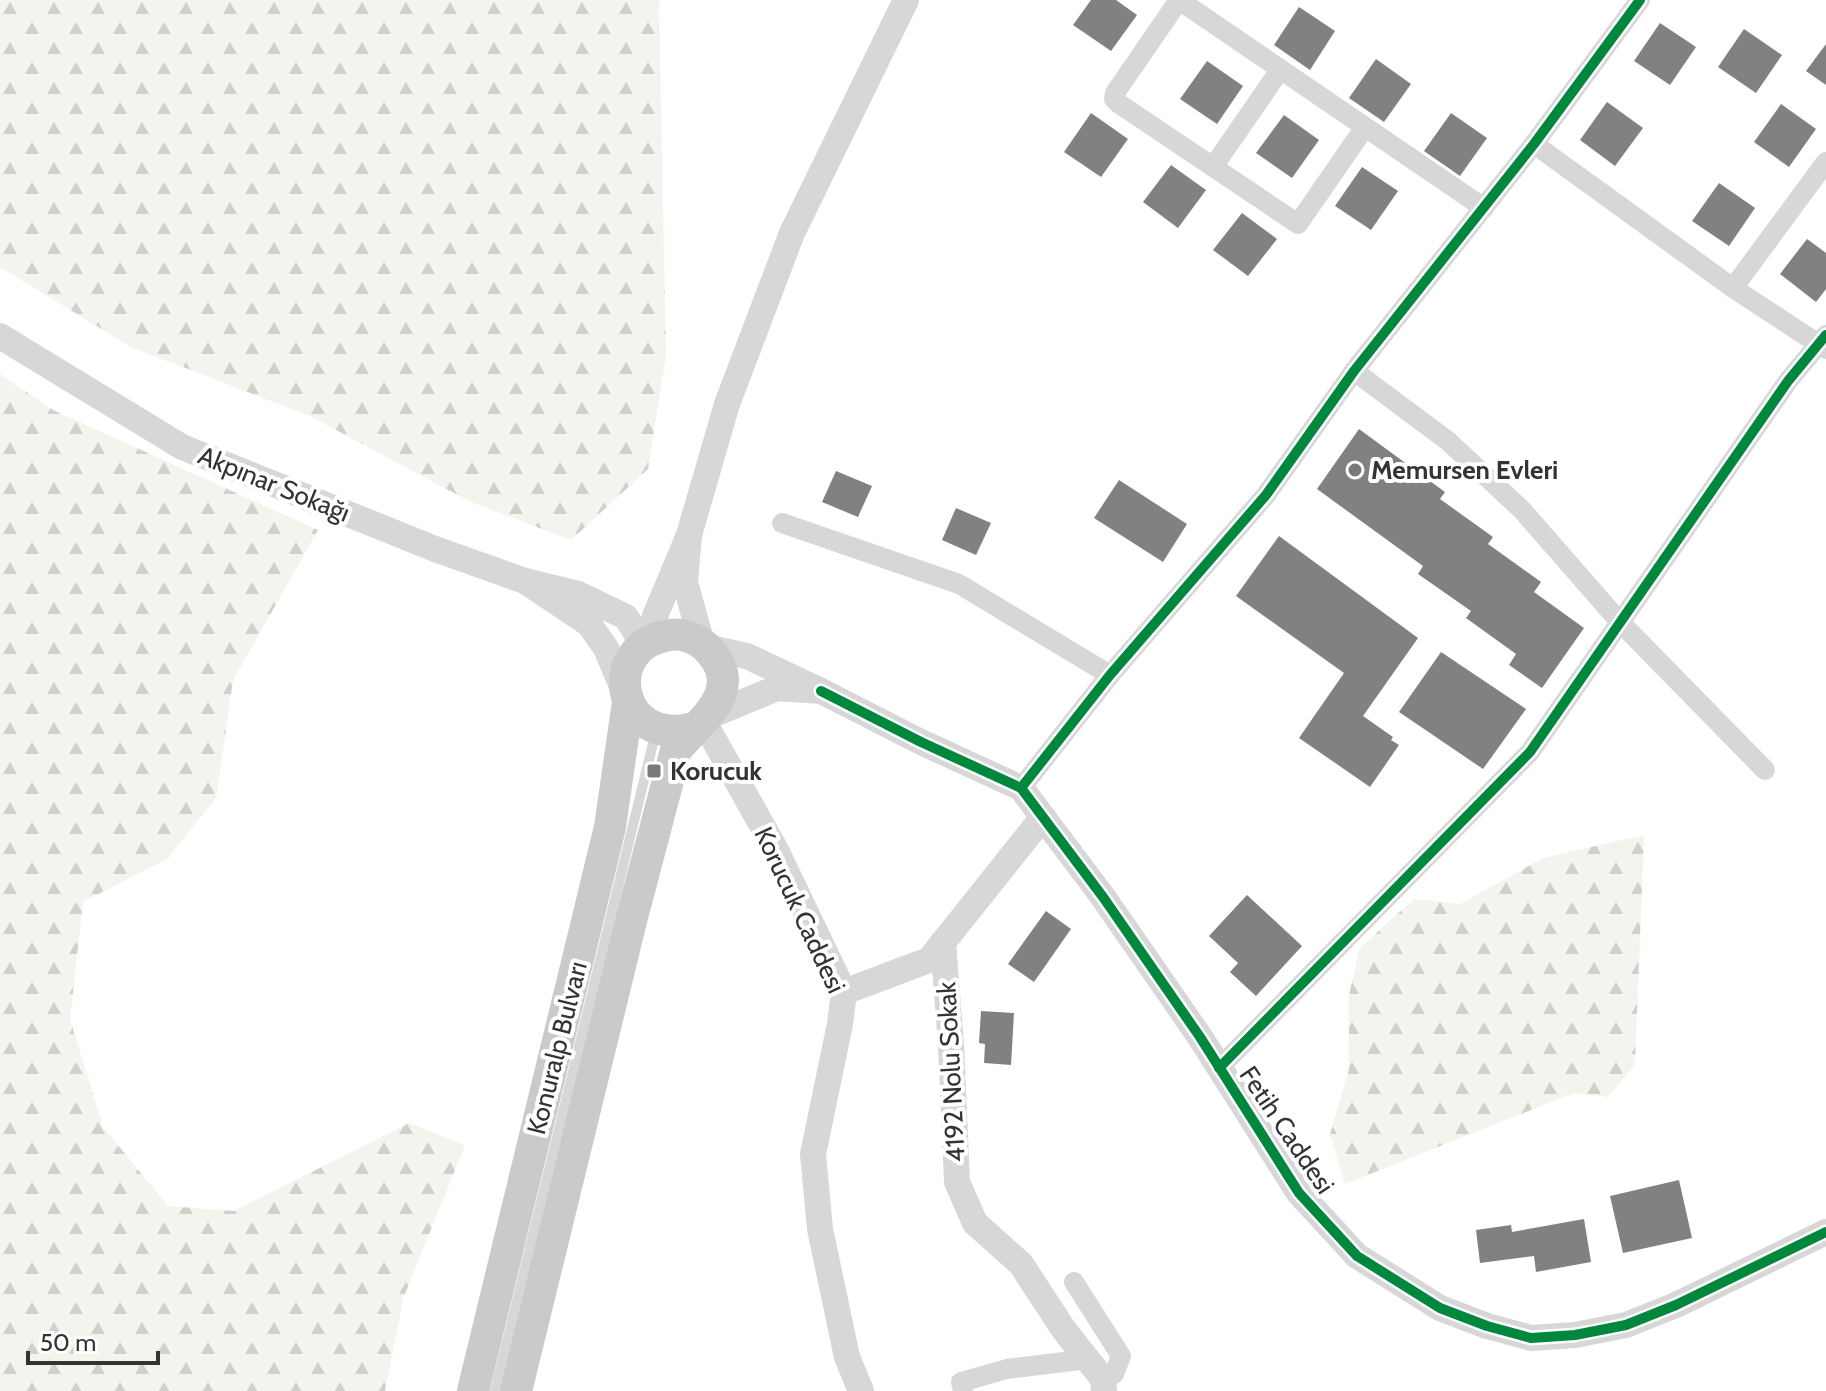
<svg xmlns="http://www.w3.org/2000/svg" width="1826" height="1391" font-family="Cabin,sans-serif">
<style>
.forest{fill:url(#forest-firs)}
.building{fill:#818181}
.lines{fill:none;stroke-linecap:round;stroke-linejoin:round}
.service{stroke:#d7d7d7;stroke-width:10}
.minor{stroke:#d7d7d7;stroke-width:20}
.tertiary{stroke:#d7d7d7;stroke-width:26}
.primary{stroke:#cacaca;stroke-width:32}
.cycleway-casing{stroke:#fff;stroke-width:15}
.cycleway{stroke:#00873e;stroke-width:10}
.poi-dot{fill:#7a7a7a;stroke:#fff;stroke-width:3}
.labels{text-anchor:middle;stroke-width:8;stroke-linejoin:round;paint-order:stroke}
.poi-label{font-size:26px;font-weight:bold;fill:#333;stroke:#fff;text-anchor:start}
.street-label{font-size:26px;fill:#333;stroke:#fff}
</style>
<defs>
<pattern id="forest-firs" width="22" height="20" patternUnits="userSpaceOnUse" patternTransform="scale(2)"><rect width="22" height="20" fill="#f1f5ed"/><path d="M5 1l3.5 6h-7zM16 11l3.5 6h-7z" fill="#cfd2cc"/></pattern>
</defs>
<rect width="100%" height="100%" fill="#fff"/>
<g class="forest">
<path d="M0,0H659L666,355L648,469L571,540L469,501L312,417L131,347L0,267Z"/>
<path d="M0,374L53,410L318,530L233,680L216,798L167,859L83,902L70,1019L103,1127L168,1206L234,1211L409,1123L465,1145L403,1299L385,1391H0Z"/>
<path d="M1644,835L1635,1065L1608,1097L1574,1093L1345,1184L1330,1134L1349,1069V995L1360,948L1414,899L1460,904L1543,858Z"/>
</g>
<g class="building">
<path d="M1091,0H1116L1137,15L1111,51L1073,25Z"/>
<path d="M1299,7L1335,31L1310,70L1274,45Z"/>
<path d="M1660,23L1696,47L1670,85L1634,61Z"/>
<path d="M1744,29L1782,55L1756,93L1718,67Z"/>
<path d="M1826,44V85L1806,71Z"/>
<path d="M1376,59L1411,84L1384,122L1349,98Z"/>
<path d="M1207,61L1243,86L1217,124L1180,99Z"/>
<path d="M1607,102L1643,128L1615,166L1580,140Z"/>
<path d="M1781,104L1816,129L1789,167L1754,142Z"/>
<path d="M1091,113L1128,139L1101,177L1064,152Z"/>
<path d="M1451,113L1487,138L1460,176L1424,151Z"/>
<path d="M1284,115L1319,140L1292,178L1256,153Z"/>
<path d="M1171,165L1206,190L1178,228L1143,202Z"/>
<path d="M1362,167L1398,191L1371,230L1335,206Z"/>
<path d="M1719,183L1755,208L1729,246L1692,221Z"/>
<path d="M1242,213L1277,239L1248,276L1213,250Z"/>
<path d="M1807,239L1826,253V289L1816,302L1780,274Z"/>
<path d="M1359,429L1445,492L1440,499L1493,537L1488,544L1541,582L1534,592L1584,628L1542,688L1509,665L1516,654L1466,618L1471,611L1418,574L1423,566L1317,489Z"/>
<path d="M836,471L872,486L858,517L822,502Z"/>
<path d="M1119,480L1187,524L1163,562L1094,518Z"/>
<path d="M956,508L991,523L976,555L942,540Z"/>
<path d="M1279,536L1418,638L1363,716L1393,737L1391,740L1399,745L1370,787L1299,738L1344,673L1236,596Z"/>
<path d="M1441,652L1526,709L1483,769L1399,712Z"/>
<path d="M1247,895L1302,946L1256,996L1230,972L1238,963L1209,936Z"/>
<path d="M1046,911L1071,929L1034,982L1008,964Z"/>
<path d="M981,1011L1014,1013L1011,1065L984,1063L985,1044L979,1043Z"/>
<path d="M1679,1180L1692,1238L1623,1253L1610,1196Z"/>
<path d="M1584,1219L1591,1262L1536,1272L1534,1256L1480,1263L1476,1230L1511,1225L1512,1232Z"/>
</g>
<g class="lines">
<path class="service" d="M495,1391L656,731"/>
<g class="minor">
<path d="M1179,0L1115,93L1114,99L1118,103L1298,224L1365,127"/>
<path d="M1179,0L1484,208"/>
<path d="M1534,144L1733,288L1826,349"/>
<path d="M1213,167L1280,70"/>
<path d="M1733,288L1826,162"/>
<path d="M1354,371L1448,441L1522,510L1619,621L1765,770"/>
<path d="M782,523L959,584L1110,675"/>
<path d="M1021,788L1110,675L1266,495L1354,371L1534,144L1640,0"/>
<path d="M1219,1068L1530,752L1788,381L1826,335"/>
<path d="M1074,1282L1121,1356L1114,1374L1103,1379"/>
<path d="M963,1391L961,1382L1007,1369L1088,1359"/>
</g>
<g class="tertiary">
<path d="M0,336L182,447L435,549L525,581"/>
<path d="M689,535L727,404L792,233L906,0"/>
<path d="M649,641L655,616L689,535L685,582L702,644"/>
<path d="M706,647L747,656L821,691L777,688L710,716"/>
<path d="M623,689L606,648L589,624L525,581L578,594L626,617L644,646"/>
<path d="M821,691L921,742L1021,788L1103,897L1200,1037L1299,1193L1357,1256L1440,1308L1487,1326L1531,1338L1575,1335L1626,1325L1676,1305L1826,1232"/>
<path d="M704,722L777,852L844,992L840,1024L813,1154L820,1229L847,1357L861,1391"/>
<path d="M943,942L951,1044L957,1182L975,1223L1021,1264L1064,1330L1103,1379L1104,1391"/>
<path d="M844,992L929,960L1043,817"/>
</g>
<g class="primary">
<path d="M473,1391L610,827L628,702"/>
<path d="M516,1391L631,921L676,750C700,720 747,691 708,649C699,639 683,633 670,635C598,645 617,749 694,728"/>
</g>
<defs>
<g id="cycleway">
<path d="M821,691L921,742L1021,788L1103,897L1200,1037L1299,1193L1357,1256L1440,1308L1487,1326L1531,1338L1575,1335L1626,1325L1676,1305L1826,1232"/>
<path d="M1021,788L1110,675L1266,495L1354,371L1534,144L1640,0"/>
<path d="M1219,1068L1530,752L1788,381L1826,335"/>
</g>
</defs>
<use href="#cycleway" class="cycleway-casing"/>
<use href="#cycleway" class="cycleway"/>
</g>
<g class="poi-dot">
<circle cx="1355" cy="470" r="8"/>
<rect x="646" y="763" width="16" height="16" rx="4"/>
</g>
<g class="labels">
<g class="poi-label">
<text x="1371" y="479">Memursen Evleri</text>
<text x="670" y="780">Korucuk</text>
</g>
<g class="street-label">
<text transform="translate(274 484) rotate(22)" y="9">Akpınar Sokağı</text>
<text transform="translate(800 910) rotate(65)" y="9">Korucuk Caddesi</text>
<text transform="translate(557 1048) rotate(-76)" y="9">Konuralp Bulvarı</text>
<text transform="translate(951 1072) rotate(-93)" y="9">4192 Nolu Sokak</text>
<text transform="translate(1287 1130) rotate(56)" y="9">Fetih Caddesi</text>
</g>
</g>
<path d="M28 1351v12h130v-12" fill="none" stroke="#333333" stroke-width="4"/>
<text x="40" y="1351" font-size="24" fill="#333333" stroke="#ffffff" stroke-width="6" paint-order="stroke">50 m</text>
</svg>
